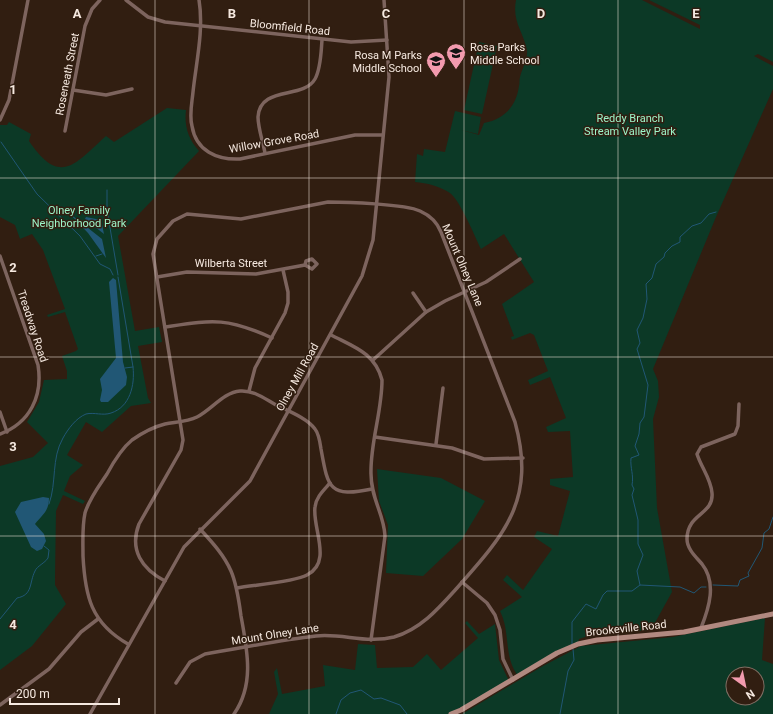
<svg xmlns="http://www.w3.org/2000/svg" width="773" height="714" font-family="Roboto,sans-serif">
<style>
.green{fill:#0c3926;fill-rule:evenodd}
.water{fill:#215775}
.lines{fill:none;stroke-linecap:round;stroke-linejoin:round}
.stream{stroke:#215775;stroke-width:1}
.street{stroke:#7d645e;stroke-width:3.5}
.secondary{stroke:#b18980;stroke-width:5}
.grid{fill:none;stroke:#f6e9e0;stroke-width:1;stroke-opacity:0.55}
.labels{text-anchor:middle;stroke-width:3;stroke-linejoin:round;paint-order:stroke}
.street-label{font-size:11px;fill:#f6e9e0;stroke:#311e11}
.poi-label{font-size:11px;fill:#f6e9e0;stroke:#311e11;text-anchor:start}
.park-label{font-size:11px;fill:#9cf4c8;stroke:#311e11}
.grid-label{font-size:13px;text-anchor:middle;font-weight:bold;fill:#f6e9e0;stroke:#311e11;stroke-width:3;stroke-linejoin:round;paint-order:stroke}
</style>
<rect width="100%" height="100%" fill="#311e11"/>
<g class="green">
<path d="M516,0H642L700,29V25L649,0H773V62L758,54L754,56L773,66V89L716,217L653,369L658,381L659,397L653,419L657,508L672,592L651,630L594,634L579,639L578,643L518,676C503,655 511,633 500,611L522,597L503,580L507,575L523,590L552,549L534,537L537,531L558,536L570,491L550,485V479L573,477L570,431L548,432L546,427L566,418L550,377L530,385L528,380L548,371L534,335L530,333L512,340L511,337L514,336L502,304L534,282L504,234L481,249C475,237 460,200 450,193C439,186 427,183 415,182L417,154L423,156L424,149L445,152L455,111L481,117L478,134L461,130L479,135L484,123C504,119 516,107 519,86C520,83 519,80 520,77C522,69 528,59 527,50C523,31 512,22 516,0Z"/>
<path d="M479,42L497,46L482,114L464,110Z"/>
<path d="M167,108L186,110C184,125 188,139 199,151L118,236L135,331L159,327L162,342L138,346L148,398L151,403L131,406L102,432L86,422L67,455L83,465L70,476L64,491L85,501L83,504L63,495L56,511L55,578V585L66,604L32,646L0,670V466L33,457L48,443L27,422L39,402L44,380L67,379V371L62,356L76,351L78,349L65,312L48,317L47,315L65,309L43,250L32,234L20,239L15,225L0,217V125H7L9,122L31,134L29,141C60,187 75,164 106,136L114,142Z"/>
<path d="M377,469L441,478L485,501L462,539L423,576L386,573L388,525L379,501Z"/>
<path d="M765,618L762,660L773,664V714H462L543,666L581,646L673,637ZM733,674H757V698H733Z"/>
<path d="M467,621L479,634L495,624L499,660L509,681L450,714H269L278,694L274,672L277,668L282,694L325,686L323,665L355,670L358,644L375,645L377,668L413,667L427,654L441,670L478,638L465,623Z"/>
</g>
<g class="water">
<path d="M69,213L102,239L106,258L88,233Z"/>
<path d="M86,217L101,220L104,234L85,219Z"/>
<path d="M113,278L116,280L123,362L127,377L126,385L108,402H101L100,400L102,390L100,379L116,358L109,282Z"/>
<path d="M43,497L49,498C49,511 43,514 35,524L44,534L46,541L42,549L37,551L31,547L15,512L21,502Z"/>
</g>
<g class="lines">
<g class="stream">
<path d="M1,142L37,194L80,236L100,264L110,269L113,275"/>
<path d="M107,190V210L118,275"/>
<path d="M96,256L102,254"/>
<path d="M125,368L133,367"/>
<path d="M49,504C57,482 51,459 63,438C68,429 76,418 86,414C94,412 103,416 111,413C130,407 135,385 133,367L118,277"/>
<path d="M640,585L637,571L643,555L638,544V520L632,495L634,489L632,485C634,475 630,468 631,458L639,455L635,446L639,434L640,423L644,417L648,385L637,349L640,343L637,330L643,318L647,299L646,284L652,278L656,264L664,257L665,253L672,246L680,242V237L692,226L701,223L709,214L716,212"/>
<path d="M713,585L738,586L740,580L749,576L748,573L762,548L764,533L769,529L773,517"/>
<path d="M0,619L17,598C33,595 29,583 35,571C37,566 45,563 48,558L49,550L44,546"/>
<path d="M572,644V622L586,604L596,609L603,595L607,591H632L640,585L680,587L694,593L701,587H706"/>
<path d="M336,714L341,700L350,693L361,690L374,699L381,698L400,705L407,714"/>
<path d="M560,714L568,671L574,660L573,649"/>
</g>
<g class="street">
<path d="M126,0L148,17L165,22L351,42L387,40"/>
<path d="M199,0C204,30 196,63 193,92C192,103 189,115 192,126C196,151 217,160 240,159L355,135H383"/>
<path d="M73,90L106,95L132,89"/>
<path d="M0,120L9,100L28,0"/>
<path d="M65,131L85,26L92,9L100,0"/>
<path d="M265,153C263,142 258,128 258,117C260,85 303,100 315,79C321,68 321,52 322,40"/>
<path d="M0,256L38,365C43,396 30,423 0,434"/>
<path d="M157,277L187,272L256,274L305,265L306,261L312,259L317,264L312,269L305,265"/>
<path d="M413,293L426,312"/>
<path d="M165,327C213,320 226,317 272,338"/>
<path d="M331,335C354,347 375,353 382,380C382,412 370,443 371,474C371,499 384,514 385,536L371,640"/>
<path d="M373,360L426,312L445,301L486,282L520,259"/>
<path d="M249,391L255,368L285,313L288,303V292L283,270"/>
<path d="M0,412L7,432"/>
<path d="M375,437L452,448L484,459L523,458"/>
<path d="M436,444L443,388"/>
<path d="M200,529C212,542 224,555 231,571C237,585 239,601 241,616C247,649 255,684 234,714"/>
<path d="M165,581C142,569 129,550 139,524L181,450L183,440L153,254L157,239L173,221L187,214L241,219L328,202C346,202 405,204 420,211C429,215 437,222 441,232L515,422C536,499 506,533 457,588C439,608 421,629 394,637C367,644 342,633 316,636C279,640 242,648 205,654L190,662L176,683"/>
<path d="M462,582L487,603L495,615L500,630L503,659L513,680"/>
<path d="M237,588C253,585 294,582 307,575C333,562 312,528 315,507C316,497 324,490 330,483"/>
<path d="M701,628C709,608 717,583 702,564C696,557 687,549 687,539C687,513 714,515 712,493C711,479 701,467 697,454L701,447L735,434L738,426L739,404"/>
<path d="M128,644C91,623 85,596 83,556C83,541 82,527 85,513C89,499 99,486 107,474C114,461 121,449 132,440C142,433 153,427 165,424C175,422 187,422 197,417C211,410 224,392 240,391C254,390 265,399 276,405C288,411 307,418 315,429C319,434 320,442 321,449C328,488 329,498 372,489"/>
<path d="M0,705L49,669L81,632L98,619"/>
<path d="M90,714L184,547L250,481L362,276L373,240L389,77L384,0"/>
</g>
<path class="secondary" d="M451,714L461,710L557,653L578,644L597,640L684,632L773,614"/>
</g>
<path class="grid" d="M155,0V714M309,0V714M464,0V714M618,0V714M0,178H773M0,357H773M0,536H773"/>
<defs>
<symbol id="school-pin" viewBox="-11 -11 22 30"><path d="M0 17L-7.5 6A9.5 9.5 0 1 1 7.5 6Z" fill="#f29aae" stroke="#311e11"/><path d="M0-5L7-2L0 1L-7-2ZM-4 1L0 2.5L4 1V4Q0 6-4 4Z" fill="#111"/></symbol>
</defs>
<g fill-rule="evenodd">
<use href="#school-pin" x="445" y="42" width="22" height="30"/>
<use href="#school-pin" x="425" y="50" width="22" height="30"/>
</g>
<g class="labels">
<g class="street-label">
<text transform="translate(290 27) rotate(6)" y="4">Bloomfield Road</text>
<text transform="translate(67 74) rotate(-79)" y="4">Roseneath Street</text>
<text transform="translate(274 141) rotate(-10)" y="4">Willow Grove Road</text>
<text x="231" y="267">Wilberta Street</text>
<text transform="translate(463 265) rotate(67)" y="4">Mount Olney Lane</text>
<text transform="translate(33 326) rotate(72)" y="4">Treadway Road</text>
<text transform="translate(297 377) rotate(-61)" y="4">Olney Mill Road</text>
<text transform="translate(626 628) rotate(-6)" y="4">Brookeville Road</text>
<text transform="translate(275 634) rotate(-9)" y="4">Mount Olney Lane</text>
</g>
<g class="poi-label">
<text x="470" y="51">Rosa Parks<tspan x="470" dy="13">Middle School</tspan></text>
<text x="422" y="59" text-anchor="end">Rosa M Parks<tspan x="422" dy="13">Middle School</tspan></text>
</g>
<g class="park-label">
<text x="630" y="122">Reddy Branch<tspan x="630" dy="13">Stream Valley Park</tspan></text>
<text x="79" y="214">Olney Family<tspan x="79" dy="13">Neighborhood Park</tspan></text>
</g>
</g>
<g class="grid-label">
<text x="77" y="18">A</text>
<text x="232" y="18">B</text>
<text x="386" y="18">C</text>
<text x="541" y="18">D</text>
<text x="696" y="18">E</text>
<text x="13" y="94">1</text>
<text x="13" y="272">2</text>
<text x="13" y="451">3</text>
<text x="13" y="629">4</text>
</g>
<g transform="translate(745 686) rotate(147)"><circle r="19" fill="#311e11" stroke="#806f64"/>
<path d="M0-3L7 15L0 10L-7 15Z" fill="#f29aae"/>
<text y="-6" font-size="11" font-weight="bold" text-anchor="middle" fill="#f6e9e0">N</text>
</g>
<path d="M10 698v6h109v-6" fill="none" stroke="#f6e9e0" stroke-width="2"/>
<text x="16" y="698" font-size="12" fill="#f6e9e0" stroke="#311e11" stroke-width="3" paint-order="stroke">200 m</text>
</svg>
